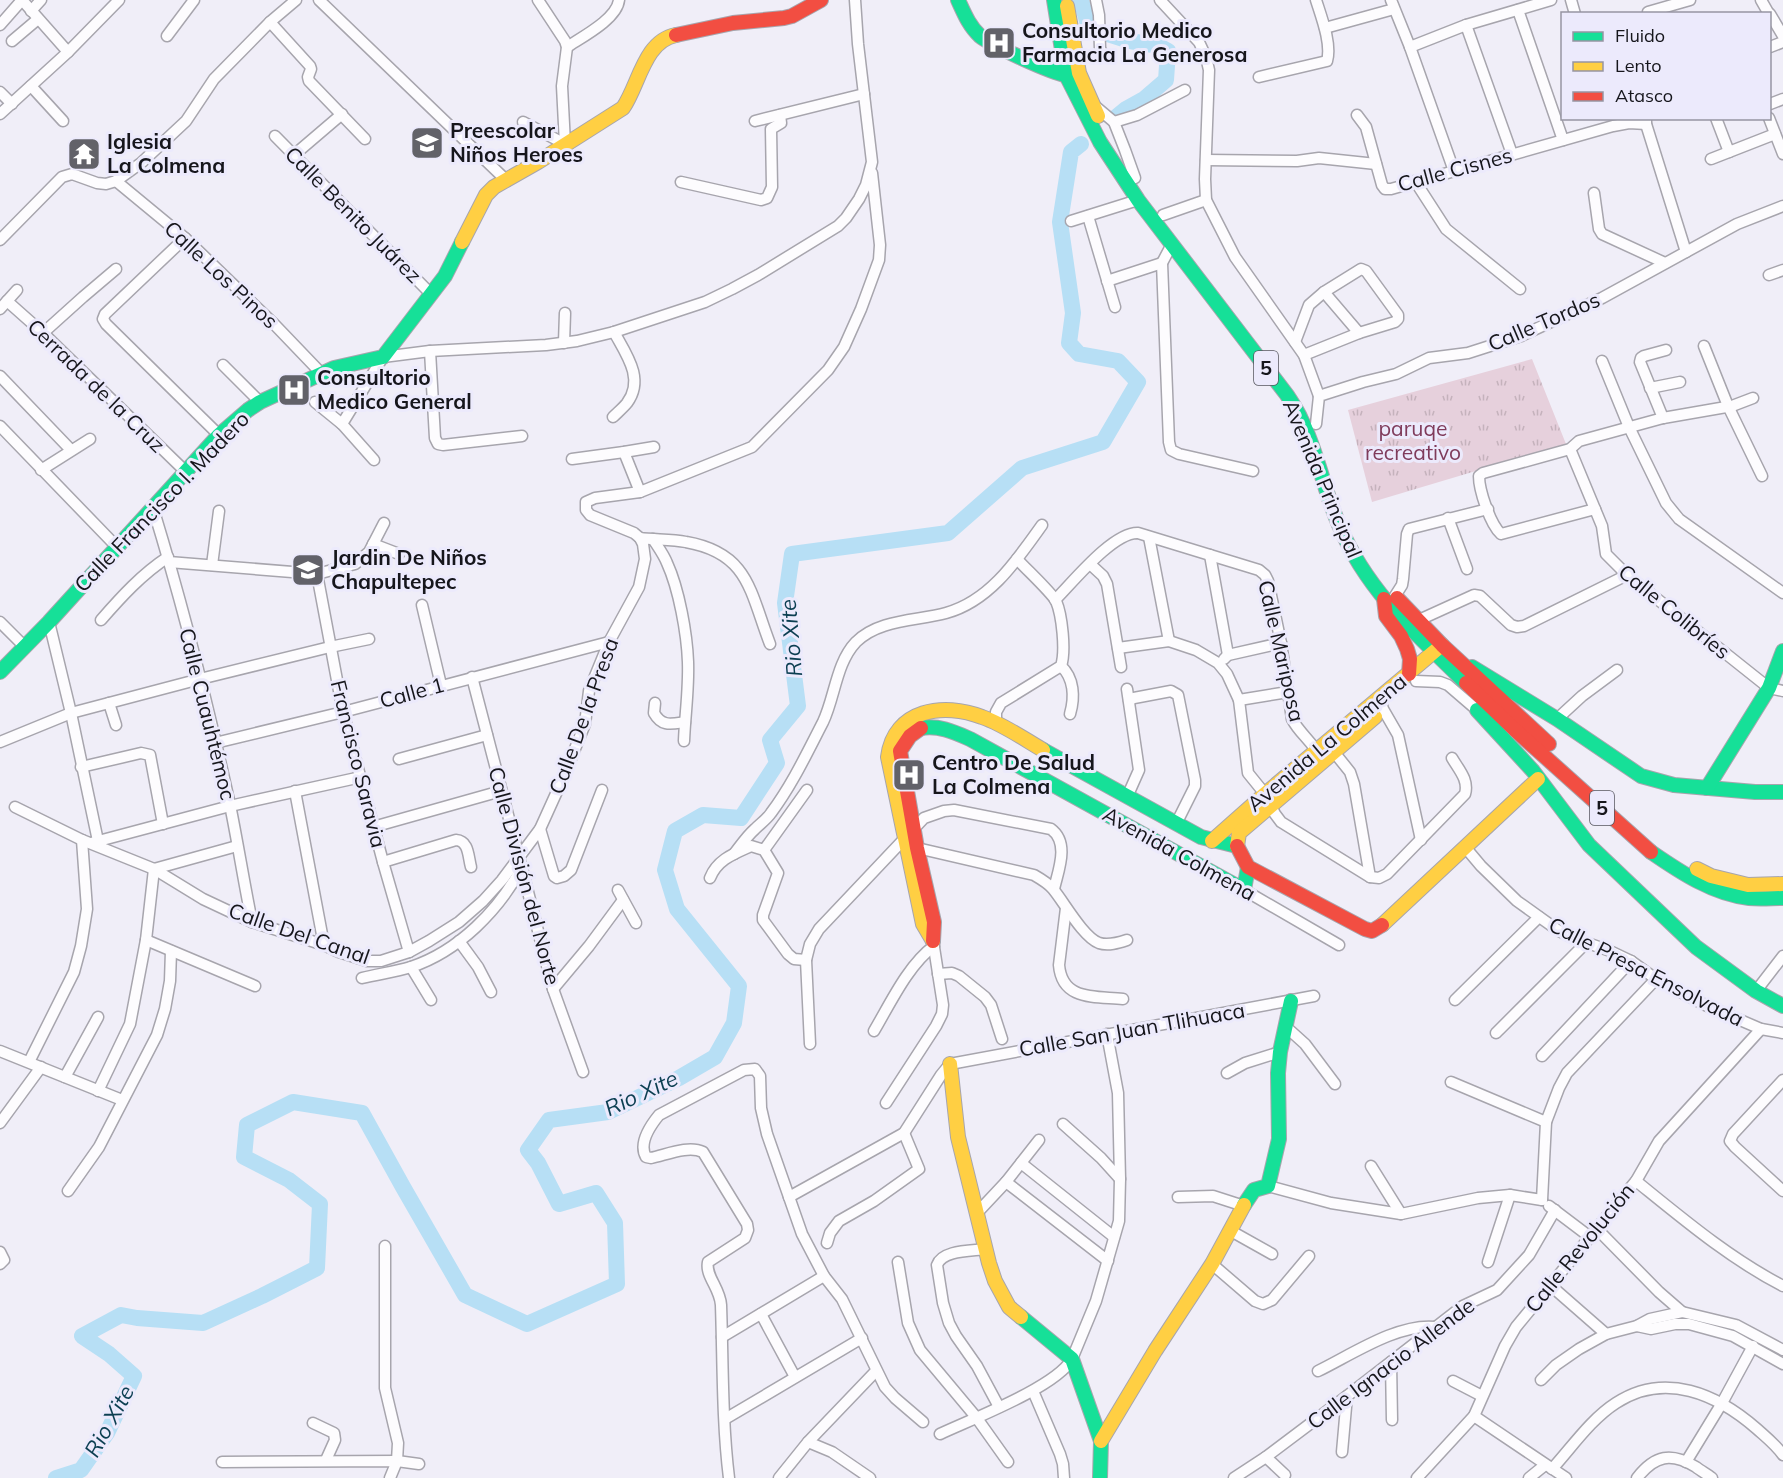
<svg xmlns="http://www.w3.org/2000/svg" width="1783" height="1478" font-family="Mulish,sans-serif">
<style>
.park{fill:url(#park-tufts)}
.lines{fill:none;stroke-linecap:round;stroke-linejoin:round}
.river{stroke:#b7dff5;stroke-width:16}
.street-casing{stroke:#a7a5ad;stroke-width:13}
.fast-casing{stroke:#a7a5ad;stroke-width:16}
.slow-casing{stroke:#a7a5ad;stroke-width:16}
.jam-casing{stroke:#a7a5ad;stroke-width:16}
.street{stroke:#fdfcfe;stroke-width:10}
.fast{stroke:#16e098;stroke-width:14}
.slow{stroke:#ffcf43;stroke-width:14}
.jam{stroke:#f24e42;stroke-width:14}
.labels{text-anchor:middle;stroke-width:6;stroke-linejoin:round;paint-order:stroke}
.shield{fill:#eceafc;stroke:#56565f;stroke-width:1.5}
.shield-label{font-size:20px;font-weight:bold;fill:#16161c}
.poi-label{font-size:21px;font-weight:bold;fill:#16161c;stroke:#eceafc;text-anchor:start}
.street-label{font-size:21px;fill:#16161c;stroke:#eceafc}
.park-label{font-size:21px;fill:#7f3b5b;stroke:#eceafc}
.water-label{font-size:22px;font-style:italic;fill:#0c3f52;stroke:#eceafc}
</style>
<defs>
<pattern id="park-tufts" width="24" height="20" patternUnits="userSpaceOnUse" patternTransform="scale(1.5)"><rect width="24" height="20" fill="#e6d0dc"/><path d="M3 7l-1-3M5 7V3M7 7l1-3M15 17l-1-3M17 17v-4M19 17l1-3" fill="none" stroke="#c5b2bc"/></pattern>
</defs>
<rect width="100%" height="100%" fill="#f0eef8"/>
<path class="park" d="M1532,359L1566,444L1372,502L1348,410Z"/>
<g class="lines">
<g class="river">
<path d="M1081,0L1089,28L1130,41L1159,46L1168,51L1166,80L1144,99L1126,109L1115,118"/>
<path d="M56,1478L81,1470L107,1433L134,1376L109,1354L82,1336L121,1315L137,1318L203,1323L262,1296L317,1268L320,1204L289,1180L244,1157L247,1125L293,1102L362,1113L403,1187L465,1295L527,1324L617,1284L615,1223L596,1193L559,1204L538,1163L528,1150L549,1120L608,1112L679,1078L715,1057L734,1023L739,986L677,909L665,870L675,831L703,815L741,818L777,763L770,740L798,706L785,603L792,554L948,533L1022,468L1103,442L1138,382L1118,361L1079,354L1069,343L1073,313L1060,222L1071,152L1081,144"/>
</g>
<defs>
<g id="street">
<path d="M22,0L68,52"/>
<path d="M319,0L507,181"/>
<path d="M538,0L565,41L567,47L562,86L565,144"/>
<path d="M1096,0L1099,15L1100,49L1104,55"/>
<path d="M1160,0L1199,42L1206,57L1209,70L1205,179L1206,200L1235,257L1304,355L1319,396"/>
<path d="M1391,0L1410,47L1454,171"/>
<path d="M1571,0L1575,14"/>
<path d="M1761,0L1769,14"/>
<path d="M1518,10L1563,140"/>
<path d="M31,11L41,0"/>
<path d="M1648,12L1690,0"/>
<path d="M1770,14L1783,36"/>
<path d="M270,22L310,66L311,69L308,77L309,81L365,139"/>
<path d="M0,25L22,0"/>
<path d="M1466,25L1512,154"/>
<path d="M1325,28L1394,9"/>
<path d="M167,36L194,0"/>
<path d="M12,41L38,19"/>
<path d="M567,47C582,37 617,19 619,0"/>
<path d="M1410,47L1466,25L1551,0"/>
<path d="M1770,47L1783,42"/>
<path d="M1259,77L1327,61C1332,44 1321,16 1316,0"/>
<path d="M31,86L63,121"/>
<path d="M0,92L12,104"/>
<path d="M1770,104L1783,99"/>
<path d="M1095,106L1114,122L1125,150L1135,178"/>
<path d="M0,114L68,52L119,0"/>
<path d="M1357,115L1366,127L1382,185L1385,189H1391L1613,126L1629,123L1646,124"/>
<path d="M1646,118V124L1686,252"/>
<path d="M1716,118L1729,152"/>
<path d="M1769,118L1783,154"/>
<path d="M755,121L864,94"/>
<path d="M523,122L565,144"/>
<path d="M1114,122L1137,115L1185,90"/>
<path d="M275,136L431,294"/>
<path d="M294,155L342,114"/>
<path d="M1711,159L1775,134"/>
<path d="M1206,160L1297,161L1319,158L1376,164"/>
<path d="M116,181L185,238L274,324L321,373"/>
<path d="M1415,181L1446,229L1520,289"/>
<path d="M681,182L761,200L767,198L772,187L771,129L781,123L780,115"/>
<path d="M1594,193L1599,229L1602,234L1665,263"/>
<path d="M1163,215L1206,200"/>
<path d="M1088,216L1115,307"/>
<path d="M1071,221L1138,200"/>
<path d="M185,238L105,314L103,319L106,324L219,435"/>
<path d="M0,240L62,177L72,174L97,183L106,184L116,181L141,163L186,121L214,79L270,22L296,0"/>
<path d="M1172,244L1162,263L1169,442L1171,450L1179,454L1253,471"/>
<path d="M1769,275L1783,270"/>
<path d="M1107,281L1162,263"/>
<path d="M1324,292L1359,333"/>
<path d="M7,301L43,333L185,471"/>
<path d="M0,309L17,290"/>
<path d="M43,333L83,297L116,269"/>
<path d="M1295,342L1309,305L1324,292L1361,269L1366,271L1398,315V319L1395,322L1359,333L1304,355"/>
<path d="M564,343L565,313"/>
<path d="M1704,346L1728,406L1762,476"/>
<path d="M430,351L435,438L438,444L443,445L522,436"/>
<path d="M1602,361L1629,427L1666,503L1679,519L1783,593"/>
<path d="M223,365L260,402"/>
<path d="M0,376L71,450"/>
<path d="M1650,388L1680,382"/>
<path d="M315,402L342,424L374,460"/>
<path d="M613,417C618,412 623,408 627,403C645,379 626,354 614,332"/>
<path d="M1663,418L1640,362L1641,358L1644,356L1666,350"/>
<path d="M342,424L383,357L430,351L546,345L577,341L614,332L705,302L732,289L758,275L838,226L846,218L859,199L866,185L872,162L858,44L855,0"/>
<path d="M1316,424L1319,396L1363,382L1396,374L1429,358L1468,353L1521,336L1602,298L1737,224L1783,206"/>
<path d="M0,426L116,546"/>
<path d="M1570,449L1602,526L1606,554L1627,575L1769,688L1783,691"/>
<path d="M624,452L640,492"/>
<path d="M572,459L624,452L654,447"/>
<path d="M41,470L90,439"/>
<path d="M153,508C183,606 208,705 230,805C238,844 244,883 252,922"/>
<path d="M1595,509L1501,534C1490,524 1479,490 1479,476L1483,473L1570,449L1579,441L1663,418L1732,406L1753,398"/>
<path d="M1448,518L1467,569"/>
<path d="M1149,537L1169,641"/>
<path d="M653,539C658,547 664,555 667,563C679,589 687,634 688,662C689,689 685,715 684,741"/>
<path d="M373,544L399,554"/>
<path d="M1210,555L1228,655"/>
<path d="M169,562L317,574L355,564L369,552L384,523"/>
<path d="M1090,564L1103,576L1107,584L1121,667"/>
<path d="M212,565L219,511"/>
<path d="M317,574L343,712L383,862L409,952"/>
<path d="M1395,596L1402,585L1403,579L1407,534L1409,529L1488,509"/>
<path d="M1055,600C1073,582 1113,532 1138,533L1259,570L1265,575L1268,581L1281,643L1292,719C1299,733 1313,742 1320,757"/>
<path d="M422,605L441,685"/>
<path d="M101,620C121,597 142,574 168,557"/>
<path d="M1419,620L1474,595L1480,596L1511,625L1517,627L1524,626L1627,575"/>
<path d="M0,622L24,646"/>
<path d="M49,622L71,713L98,841"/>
<path d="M770,644C750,592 749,553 686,542C671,539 655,540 640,538L634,533L590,515L586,510V502L595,498L640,492L752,447L828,370L844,347L861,309L879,260L880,245L872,173"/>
<path d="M1118,648L1169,641L1196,650L1218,663L1227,674L1239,700"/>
<path d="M1224,659L1228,655L1281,643"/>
<path d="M1061,666C1074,678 1075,697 1070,714"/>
<path d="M472,677L519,857L553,989L583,1072"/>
<path d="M1416,681L1440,682L1448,685L1477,710"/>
<path d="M1288,692L1239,700L1248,773L1265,794L1275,814L1281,822L1370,877L1379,878L1387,874L1465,794C1469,780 1459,770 1452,758"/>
<path d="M1380,698L1383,709L1398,735L1421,840"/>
<path d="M1129,700L1134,698L1171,691L1178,695L1195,780V786L1176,824"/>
<path d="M109,703L116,725"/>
<path d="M655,703L654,713C662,727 671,724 685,722"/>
<path d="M1557,719L1582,696L1617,670"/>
<path d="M996,724V712L1001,703L1061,666C1066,651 1062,615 1056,601C1051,592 1026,569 1017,559"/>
<path d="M0,742L71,713L200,679L330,647L369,639"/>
<path d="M215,743L343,712L609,642"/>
<path d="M1334,752L1350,772L1354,784L1370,877"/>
<path d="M399,759L487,735"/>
<path d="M81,767L141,753L150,755L163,824"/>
<path d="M295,791L324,945"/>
<path d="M1127,797L1139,770L1127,689"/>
<path d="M15,807L82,840L154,869L203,899L252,922L324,945L339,952L367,961H381L409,952L429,941L459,922L483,901L502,880L540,829L564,776L585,724L589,691L609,642L639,587L645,559L643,544L640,538"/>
<path d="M373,827L501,791"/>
<path d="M540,829L554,876L557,878L564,876L571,870L602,790"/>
<path d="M91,843L230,806L361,777"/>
<path d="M1465,847L1481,866L1517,901L1559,931L1571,937L1610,951L1631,961L1656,979L1705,1005L1761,1029L1783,1033"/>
<path d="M917,848L1034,875C1041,879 1048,883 1053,889C1064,902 1083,937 1099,943C1108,946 1118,943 1127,940"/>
<path d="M764,850L807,790"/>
<path d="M734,854C741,845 747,836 755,829C760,824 767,819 771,813C792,785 807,753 823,722C835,697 836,663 856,642C879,619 917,621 946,613C990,601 1017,560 1042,525"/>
<path d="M383,862L456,840C469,841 468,856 471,867"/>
<path d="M710,878C717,860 733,854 751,846L764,850L778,873L763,915V920L788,954L794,959L806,960"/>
<path d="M618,890L636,923"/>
<path d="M1244,890L1339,945"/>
<path d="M1066,908L1059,965C1062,1001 1095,996 1123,999"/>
<path d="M146,940L255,986"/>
<path d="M459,941L478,967L491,992"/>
<path d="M411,967L431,1000"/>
<path d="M938,974L952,973L959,976L985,997L991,1005L1002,1039"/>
<path d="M362,978C378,974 395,972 411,967C459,951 499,910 522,867"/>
<path d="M553,989L589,946L623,900"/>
<path d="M1756,991L1783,956"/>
<path d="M1455,1000L1539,917"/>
<path d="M1285,1026L1305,1044L1335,1084"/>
<path d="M874,1031C890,1004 908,965 934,946"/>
<path d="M1496,1033L1586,943"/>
<path d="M810,1044L806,960L810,944L819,929L924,818L944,811L954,810L1051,829C1070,843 1058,871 1054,889"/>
<path d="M0,1051L122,1100"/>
<path d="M1542,1056L1631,961"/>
<path d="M29,1062L74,972L81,946L87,909L82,840"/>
<path d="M1227,1073L1245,1063L1280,1052"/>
<path d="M65,1077L98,1017"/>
<path d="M1783,1080L1733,1134L1730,1141L1735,1147L1783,1191"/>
<path d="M1451,1082L1546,1122"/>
<path d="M98,1091L130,1024L146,940L154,869L237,846"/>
<path d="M886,1103L936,1026L942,1014L943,1005L933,941"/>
<path d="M0,1123L41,1067"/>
<path d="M1063,1124L1101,1158L1120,1179"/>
<path d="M1021,1163L1114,1237"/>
<path d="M1371,1166L1401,1214"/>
<path d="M1636,1181C1683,1219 1729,1258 1783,1286"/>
<path d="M1006,1182L1108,1261"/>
<path d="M1268,1186L1331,1203L1401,1214L1478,1198L1510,1195L1542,1200"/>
<path d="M68,1191L99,1147L157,1035L165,1009L170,981L171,951"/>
<path d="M789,1197L904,1133L941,1075L950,1064L1314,996"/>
<path d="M1178,1197L1213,1196L1244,1206"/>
<path d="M1542,1200L1546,1122L1559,1088L1567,1073L1656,979"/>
<path d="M1549,1206L1590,1237"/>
<path d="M976,1214L1006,1182L1039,1140"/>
<path d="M1597,1229L1659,1292L1682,1312"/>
<path d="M1231,1231L1272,1254"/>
<path d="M827,1243L830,1233L839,1221L874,1201L919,1169L904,1133"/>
<path d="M385,1246V1388L398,1443L397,1461L390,1478"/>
<path d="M985,1249C971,1251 942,1250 937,1265L943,1303L949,1323L956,1336L977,1366L999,1407"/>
<path d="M0,1252L4,1260L0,1264"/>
<path d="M898,1262L908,1323L920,1350L976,1417L1008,1462"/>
<path d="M1488,1262L1510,1195"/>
<path d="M1212,1264L1255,1301L1263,1304L1272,1300L1309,1256"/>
<path d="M1550,1285L1606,1334"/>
<path d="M761,1314L795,1377"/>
<path d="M1637,1326L1651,1329L1675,1324H1689L1733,1336L1783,1364"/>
<path d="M722,1337L824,1276"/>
<path d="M1391,1362L1392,1420"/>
<path d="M1318,1371C1351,1355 1398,1323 1435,1327"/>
<path d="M1541,1380L1556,1365L1579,1349L1606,1334L1637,1326L1650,1319L1682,1312L1736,1325L1783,1350"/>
<path d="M1453,1381L1482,1396"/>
<path d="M1033,1391L1060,1454L1063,1464L1064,1478"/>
<path d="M1474,1416L1566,1478"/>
<path d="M725,1419L862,1338"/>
<path d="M313,1423L334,1433L335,1440L326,1460"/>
<path d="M940,1434C972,1419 1056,1387 1072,1359L1096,1301L1119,1221L1120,1179L1118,1093L1107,1034"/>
<path d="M808,1442L832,1452L870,1478"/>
<path d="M1342,1452L1347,1396"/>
<path d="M1266,1457L1285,1475"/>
<path d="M222,1462L397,1461L419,1464"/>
<path d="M1686,1462L1722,1403L1753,1346"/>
<path d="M1552,1469C1572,1447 1591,1419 1616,1403C1665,1371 1717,1394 1757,1429C1767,1438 1776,1445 1783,1455"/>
<path d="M729,1478C722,1421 723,1363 721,1305C720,1288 705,1276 708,1262L745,1238L748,1230L747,1224L703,1152C688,1145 666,1155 651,1158L646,1157C638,1143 650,1126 659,1115L744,1070L755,1069L760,1076L761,1108L767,1134L802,1234L824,1276L842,1299L885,1387L895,1398L923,1422"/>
<path d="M779,1478L808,1442L876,1371"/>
<path d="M1234,1478L1266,1457L1347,1396L1463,1306L1497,1290L1529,1255L1555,1210"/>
<path d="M1417,1478L1474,1416L1505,1346L1516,1327L1636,1181L1659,1141L1761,1029"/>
<path d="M1529,1478L1545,1465"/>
<path d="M1637,1478C1655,1455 1671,1452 1696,1467C1701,1471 1707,1474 1712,1478"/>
</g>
<g id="fast">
<path d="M958,0C964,13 969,26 980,36C991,45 1052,73 1066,75C1067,75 1074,74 1075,74"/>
<path d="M1054,0L1066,75L1100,142L1138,200L1287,395C1292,403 1297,410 1301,419C1318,453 1324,492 1340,527C1367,591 1418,636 1466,683"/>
<path d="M1472,667L1557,719L1641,776L1674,785L1755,792H1783"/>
<path d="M0,672L49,622L219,435L248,410L260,402L334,368L383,357L445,276L462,242"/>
<path d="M1477,710L1533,771L1589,845L1696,947L1756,991L1783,1006"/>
<path d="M921,728C939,725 954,732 970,739L1244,890L1248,867"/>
<path d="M1043,750L1201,837L1237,846"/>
<path d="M1707,788L1769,688L1783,651"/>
<path d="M1651,852C1680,872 1713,894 1749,898C1760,899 1772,898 1783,898"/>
<path d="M1244,1205L1254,1190L1268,1186L1279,1139L1278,1073L1280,1052L1291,1001"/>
<path d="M1021,1317L1072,1359L1101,1441L1100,1478"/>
</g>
<g id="slow">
<path d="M1067,6L1079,73L1098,116"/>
<path d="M462,242L486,195L494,187L538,162L623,108C639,85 644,41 676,35"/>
<path d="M1212,841L1265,794L1442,645"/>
<path d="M1237,846L1239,833L1375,717"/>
<path d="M1697,869L1711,876L1748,885L1783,884"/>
<path d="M1382,925L1538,779"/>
<path d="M933,941L923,924L888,757C894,709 944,702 982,717C1003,724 1024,739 1043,750"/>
<path d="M950,1064L958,1137L989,1263L995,1281L1009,1307L1021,1317"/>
<path d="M1101,1441L1155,1351L1212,1264L1244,1205"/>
</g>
<g id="jam">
<path d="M676,35L733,23L784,18L792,16L821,0"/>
<path d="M1397,598L1442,645L1549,744"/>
<path d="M1384,599L1386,616L1401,636L1407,649L1410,659L1409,674"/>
<path d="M1466,683L1514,729L1651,852"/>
<path d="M921,728L910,736L900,751L917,848L934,922L933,941"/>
<path d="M1237,846L1248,867L1365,929L1372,931L1382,925"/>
</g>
</defs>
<use href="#street" class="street-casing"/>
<use href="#fast" class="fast-casing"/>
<use href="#slow" class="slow-casing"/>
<use href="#jam" class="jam-casing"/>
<use href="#street" class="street"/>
<use href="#fast" class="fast"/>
<use href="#slow" class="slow"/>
<use href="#jam" class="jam"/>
</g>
<defs>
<symbol id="hospital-square" viewBox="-11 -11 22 22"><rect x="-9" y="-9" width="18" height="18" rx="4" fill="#626269" stroke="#eceafc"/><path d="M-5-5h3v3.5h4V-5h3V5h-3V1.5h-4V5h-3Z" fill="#fff"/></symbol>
<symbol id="school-square" viewBox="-11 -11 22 22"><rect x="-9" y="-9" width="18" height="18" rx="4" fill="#626269" stroke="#eceafc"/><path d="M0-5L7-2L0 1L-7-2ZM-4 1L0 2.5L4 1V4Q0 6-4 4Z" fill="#fff"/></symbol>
<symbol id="temple-square" viewBox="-11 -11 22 22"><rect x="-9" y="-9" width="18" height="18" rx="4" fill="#626269" stroke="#eceafc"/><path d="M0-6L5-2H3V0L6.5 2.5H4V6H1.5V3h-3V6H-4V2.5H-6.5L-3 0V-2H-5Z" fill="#fff"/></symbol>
</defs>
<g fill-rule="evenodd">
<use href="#hospital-square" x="980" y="24" width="38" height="38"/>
<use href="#school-square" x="408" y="124" width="38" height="38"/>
<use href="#temple-square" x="65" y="135" width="38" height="38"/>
<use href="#hospital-square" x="275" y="371" width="38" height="38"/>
<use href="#school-square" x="289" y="551" width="38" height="38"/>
<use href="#hospital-square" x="890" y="756" width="38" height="38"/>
</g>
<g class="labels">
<g class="shield">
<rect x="1254" y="351" width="24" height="34" rx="4.5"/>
<rect x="1590" y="791" width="24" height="34" rx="4.5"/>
</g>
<g class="shield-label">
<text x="1266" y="375">5</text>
<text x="1602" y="815">5</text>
</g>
<g class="poi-label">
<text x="1022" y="38">Consultorio Medico<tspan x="1022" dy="24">Farmacia La Generosa</tspan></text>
<text x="450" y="138">Preescolar<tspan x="450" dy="24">Niños Heroes</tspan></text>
<text x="107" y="149">Iglesia<tspan x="107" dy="24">La Colmena</tspan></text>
<text x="317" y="385">Consultorio<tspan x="317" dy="24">Medico General</tspan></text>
<text x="331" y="565">Jardin De Niños<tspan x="331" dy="24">Chapultepec</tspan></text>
<text x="932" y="770">Centro De Salud<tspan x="932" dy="24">La Colmena</tspan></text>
</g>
<g class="street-label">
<text transform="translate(1455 170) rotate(-15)" y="7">Calle Cisnes</text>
<text transform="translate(353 215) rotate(45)" y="7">Calle Benito Juárez</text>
<text transform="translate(221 275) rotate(43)" y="7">Calle Los Pinos</text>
<text transform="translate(1544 322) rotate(-23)" y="7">Calle Tordos</text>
<text transform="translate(96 386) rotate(44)" y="7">Cerrada de la Cruz</text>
<text transform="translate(1322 479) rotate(67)" y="7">Avenida Principal</text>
<text transform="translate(162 502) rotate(-46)" y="7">Calle Francisco I. Madero</text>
<text transform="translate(1674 612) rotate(39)" y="7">Calle Colibríes</text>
<text transform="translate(1281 651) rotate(77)" y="7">Calle Mariposa</text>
<text transform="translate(412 693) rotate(-15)" y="7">Calle 1</text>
<text transform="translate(207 714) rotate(76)" y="7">Calle Cuauhtémoc</text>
<text transform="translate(584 716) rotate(-70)" y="7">Calle De la Presa</text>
<text transform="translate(1327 743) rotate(-40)" y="7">Avenida La Colmena</text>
<text transform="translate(358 764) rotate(76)" y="7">Francisco Saravia</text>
<text transform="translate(1179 854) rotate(29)" y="7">Avenida Colmena</text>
<text transform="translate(524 876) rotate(75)" y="7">Calle División del Norte</text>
<text transform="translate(299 934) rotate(19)" y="7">Calle Del Canal</text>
<text transform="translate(1646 972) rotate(27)" y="7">Calle Presa Ensolvada</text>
<text transform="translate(1132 1030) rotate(-10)" y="7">Calle San Juan Tlihuaca</text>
<text transform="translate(1580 1248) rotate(-51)" y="7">Calle Revolución</text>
<text transform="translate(1391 1364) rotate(-37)" y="7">Calle Ignacio Allende</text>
</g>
<g class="park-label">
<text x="1413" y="436">paruqe<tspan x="1413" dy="24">recreativo</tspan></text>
</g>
<g class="water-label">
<text transform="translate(791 638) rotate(-95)" y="8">Rio Xite</text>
<text transform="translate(641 1093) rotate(-25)" y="8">Rio Xite</text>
<text transform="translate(109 1421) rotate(-61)" y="8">Rio Xite</text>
</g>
</g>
<rect x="1561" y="12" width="210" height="108" fill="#eceafc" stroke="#9695a2" stroke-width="1.5"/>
<rect x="1573" y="32" width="30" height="9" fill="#16e098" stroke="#9695a2" stroke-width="1.5"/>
<text x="1615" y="42" font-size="18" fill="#16161c">Fluido</text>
<rect x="1573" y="62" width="30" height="9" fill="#ffcf43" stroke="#9695a2" stroke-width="1.5"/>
<text x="1615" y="72" font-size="18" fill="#16161c">Lento</text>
<rect x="1573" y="92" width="30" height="9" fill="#f24e42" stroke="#9695a2" stroke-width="1.5"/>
<text x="1615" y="102" font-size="18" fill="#16161c">Atasco</text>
</svg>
